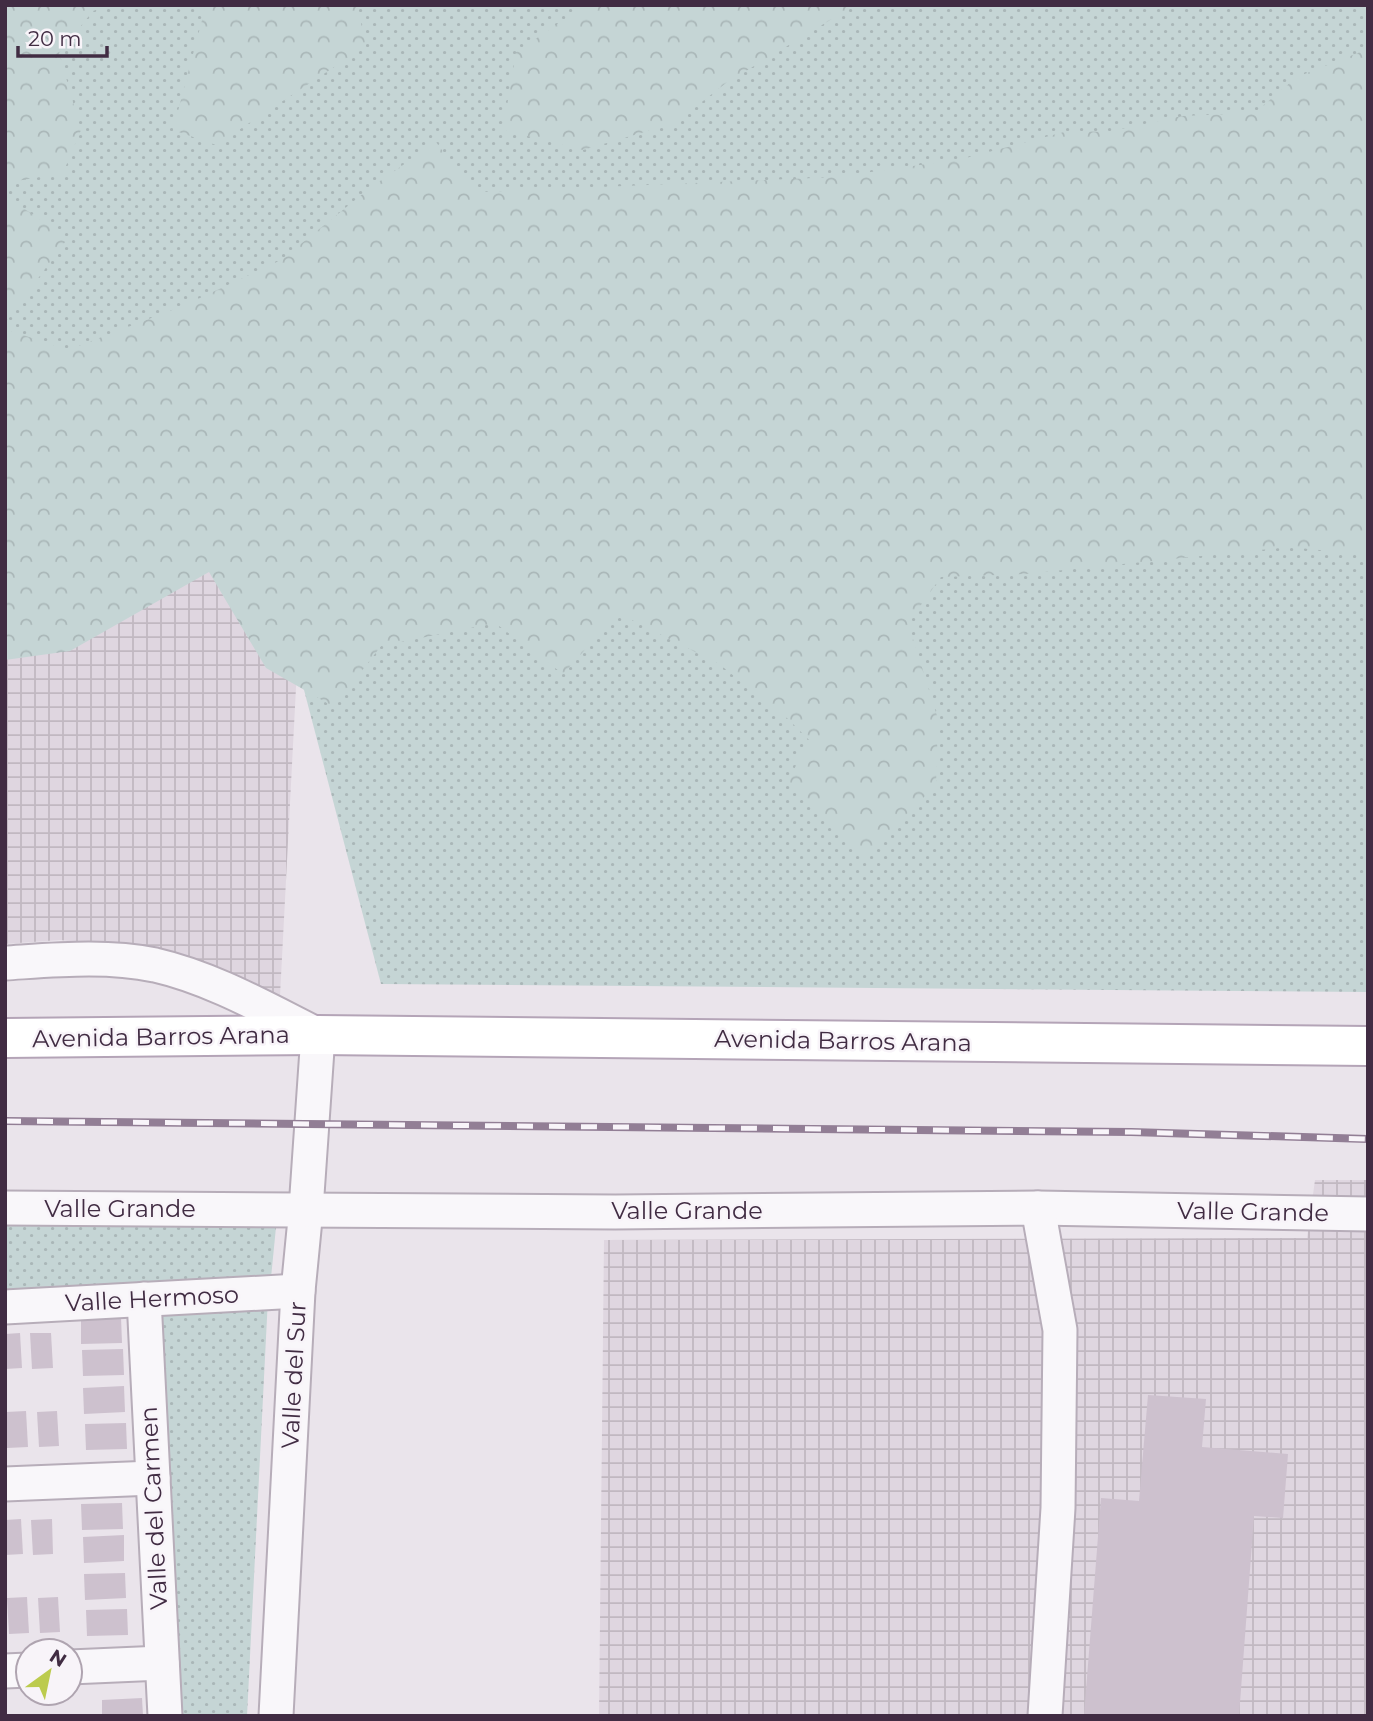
<svg xmlns="http://www.w3.org/2000/svg" width="1373" height="1721" font-family="Montserrat,sans-serif">
<style>
.industrial{fill:url(#industrial-grid)}
.grass{fill:url(#grass-dots)}
.forest{fill:url(#forest-crowns)}
.building{fill:#cdc1ce}
.lines{fill:none;stroke-linecap:round;stroke-linejoin:round}
.minor-casing{stroke:#b7adb9;stroke-width:37}
.major-casing{stroke:#b4a4b7;stroke-width:42}
.minor{stroke:#f9f7fa;stroke-width:33}
.major{stroke:#fff;stroke-width:38}
.rail-casing{stroke:#927e95;stroke-width:8}
.rail{stroke:#f8f4f9;stroke-width:5;stroke-dasharray:16;stroke-linecap:butt}
.labels{text-anchor:middle;stroke-width:5;stroke-linejoin:round;paint-order:stroke}
.street-label{font-size:24px;fill:#412c43;stroke:#f8f4f9}
</style>
<defs>
<pattern id="industrial-grid" width="8" height="8" patternUnits="userSpaceOnUse" patternTransform="scale(1.75)"><rect width="8" height="8" fill="#dfd6e0"/><path d="M0 4h8M4 0v8" fill="none" stroke="#c1b8c1"/></pattern>
<pattern id="grass-dots" width="8" height="8" patternUnits="userSpaceOnUse" patternTransform="scale(1.75)"><rect width="8" height="8" fill="#c5d5d5"/><path d="M2 2h.1M6 6h.1" fill="none" stroke="#aab7b8" stroke-width="1.8" stroke-linecap="round"/></pattern>
<pattern id="forest-crowns" width="20" height="18" patternUnits="userSpaceOnUse" patternTransform="scale(1.75)"><rect width="20" height="18" fill="#c5d5d5"/><path d="M2 6a3 3 0 1 1 6 0M12 15a3 3 0 1 1 6 0" fill="none" stroke="#aab7b8"/></pattern>
</defs>
<rect width="100%" height="100%" fill="#eae4eb"/>
<g class="industrial">
<path d="M306,495L280,996L184,955L60,940L5,944V614Z"/>
<path d="M1315,1180H1368V1716H599L604,1240L1307,1238Z"/>
</g>
<g class="grass">
<path d="M5,5H1368V457L683,398L5,614Z"/>
<path d="M1368,462V992L381,984L265,541Z"/>
<path d="M5,1217H277L271,1278L5,1293Z"/>
<path d="M268,1298L247,1716H176L154,1303Z"/>
</g>
<g class="forest">
<path d="M5,5H110L93,11L59,53L81,130L63,173L5,183Z"/>
<path d="M206,5H357L366,46L216,145L173,130Z"/>
<path d="M586,5H855L726,83L675,123L583,150L503,130L516,52Z"/>
<path d="M1368,49V555L1290,547L1025,574L941,577L908,623L938,719L936,785L862,859L787,783L809,740L788,719L719,664L618,613L563,674L495,623L381,646L334,707L266,668L209,572L70,651L5,660V329L68,350L185,305L281,260L370,188L436,142L466,183L483,192L836,177L962,159L1068,131L1107,132L1182,116L1254,113L1297,77Z"/>
<path d="M5,196L68,238L5,323Z"/>
</g>
<g class="building">
<path d="M121,1317L122,1343L81,1344V1318Z"/>
<path d="M20,1333L22,1368L5,1369V1334Z"/>
<path d="M30,1333H51L53,1368L32,1369Z"/>
<path d="M123,1349L124,1375L83,1376L82,1350Z"/>
<path d="M124,1386L125,1412L84,1414L83,1388Z"/>
<path d="M1148,1395L1206,1399L1202,1447L1288,1454L1283,1518L1254,1516L1239,1716H1084L1101,1498L1139,1501Z"/>
<path d="M26,1411L28,1447L7,1448L6,1412Z"/>
<path d="M57,1411L59,1446L39,1447L37,1412Z"/>
<path d="M126,1423L127,1449L86,1450L85,1424Z"/>
<path d="M122,1503L123,1529L82,1530L81,1504Z"/>
<path d="M21,1519L23,1554L5,1555V1520Z"/>
<path d="M52,1519L53,1554L33,1555L31,1520Z"/>
<path d="M124,1535V1561L84,1563L83,1537Z"/>
<path d="M125,1573L126,1598L85,1600L84,1574Z"/>
<path d="M27,1597L29,1633L9,1634L7,1598Z"/>
<path d="M58,1597L60,1632L40,1633L38,1598Z"/>
<path d="M127,1609L128,1635L87,1636L86,1610Z"/>
<path d="M142,1698L143,1716H102V1700Z"/>
</g>
<g class="lines">
<defs>
<g id="minor">
<path d="M5,963C55,960 106,955 155,965C212,978 266,1009 318,1035L306,1209L298,1291L276,1716"/>
<path d="M5,1208L615,1212L1038,1208L1368,1214"/>
<path d="M1038,1208L1060,1330L1058,1508L1045,1716"/>
<path d="M144,1299L165,1716"/>
<path d="M5,1307L298,1291"/>
<path d="M5,1484L153,1478"/>
<path d="M70,1667L162,1663"/>
<path d="M5,1671L28,1670"/>
</g>
<path id="major" d="M5,1038L318,1035L1368,1046"/>
</defs>
<use href="#minor" class="minor-casing"/>
<use href="#major" class="major-casing"/>
<use href="#minor" class="minor"/>
<use href="#major" class="major"/>
<defs>
<path id="rail" d="M5,1121L1131,1132L1368,1139"/>
</defs>
<use href="#rail" class="rail-casing"/>
<use href="#rail" class="rail"/>
</g>
<g class="labels">
<g class="street-label">
<text transform="translate(161 1037) rotate(-1)" y="8">Avenida Barros Arana</text>
<text transform="translate(843 1041) rotate(1)" y="8">Avenida Barros Arana</text>
<text x="120" y="1217">Valle Grande</text>
<text x="687" y="1219">Valle Grande</text>
<text transform="translate(1253 1212) rotate(1)" y="8">Valle Grande</text>
<text transform="translate(152 1299) rotate(-3)" y="8">Valle Hermoso</text>
<text transform="translate(294 1375) rotate(-87)" y="8">Valle del Sur</text>
<text transform="translate(154 1508) rotate(-93)" y="8">Valle del Carmen</text>
</g>
</g>
<rect width="1373" height="1721" fill="none" stroke="#412c43" stroke-width="14"/>
<g transform="translate(49 1672) rotate(33)"><circle r="33" fill="#f8f4f9" stroke="#afa4b0" stroke-width="2"/>
<path d="M0-5L12 26L0 18L-12 26Z" fill="#bccb4e"/>
<text y="-10" font-size="19" font-weight="bold" text-anchor="middle" fill="#412c43">N</text>
</g>
<path d="M18 46v10h89v-10" fill="none" stroke="#412c43" stroke-width="3.5"/>
<text x="28" y="46" font-size="21" fill="#412c43" stroke="#f8f4f9" stroke-width="5" paint-order="stroke">20 m</text>
</svg>
